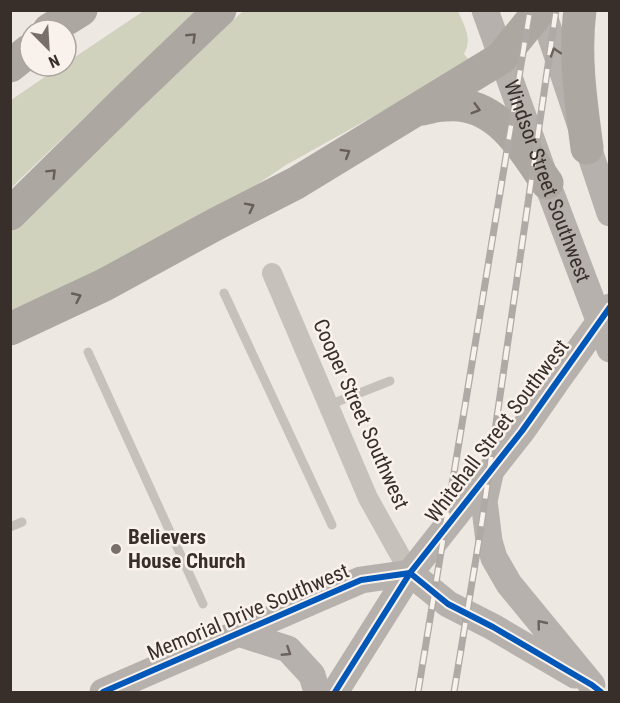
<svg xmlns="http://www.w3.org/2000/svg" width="620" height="703" font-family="'Roboto Condensed',sans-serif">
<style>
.green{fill:#d0d2be}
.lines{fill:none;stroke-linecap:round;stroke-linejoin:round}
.lane{stroke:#c7c1bc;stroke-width:9}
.street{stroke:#c7c1bc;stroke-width:20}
.secondary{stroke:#b7b1ad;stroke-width:27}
.highway{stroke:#ada7a2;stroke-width:33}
.rail-casing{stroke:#afaaa6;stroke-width:7}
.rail{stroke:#f9f2ec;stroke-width:4.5;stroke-dasharray:14;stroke-linecap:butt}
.secondary-bridge{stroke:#b7b1ad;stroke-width:27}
.cycleway-casing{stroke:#f9f2ec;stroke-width:10}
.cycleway{stroke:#0057b8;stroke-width:6}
.oneway{stroke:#675e5a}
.oneway2{stroke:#6b625e}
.poi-dot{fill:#786f6b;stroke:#f9f2ec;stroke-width:2}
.labels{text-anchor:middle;stroke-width:5;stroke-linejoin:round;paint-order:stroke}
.street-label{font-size:21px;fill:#382e2a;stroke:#f9f2ec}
.poi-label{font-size:21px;font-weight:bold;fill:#382e2a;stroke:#f9f2ec;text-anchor:start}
</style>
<rect width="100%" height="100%" fill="#eee8e3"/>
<g class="green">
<path d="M145,10L195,11L11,188V100L61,66H66V63Z"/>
<path d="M243,11H458C464,26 473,38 464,54L469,60L460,68L286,165L210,216L76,282L11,310V232Z"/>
</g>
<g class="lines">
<g class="lane">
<path d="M224,293L332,525"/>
<path d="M88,352L203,604"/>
<path d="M329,405L390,381"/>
<path d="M10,527L22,522"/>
</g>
<path class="street" d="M272,273L368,498L410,573"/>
<g class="secondary">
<path id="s1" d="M485,10L547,183L610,349"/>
<path d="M542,10L610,213"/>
<path d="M490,474L484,501L489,541L494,558L509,584L592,685"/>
<path d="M410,573L448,604L493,627L575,675"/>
<path d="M238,633L288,649L312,675L317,692"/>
<path d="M103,692L361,580L410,573"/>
<path d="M335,692L410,573L522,431L554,385"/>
</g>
<g class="highway">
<path d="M580,10C574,56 581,102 587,148"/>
<path d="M49,30L81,10"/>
<path d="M10,66L30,50"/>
<path d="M423,109C430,107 438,105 446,105C496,100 522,147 547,183"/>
<path d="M10,214L128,98L220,10"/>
<path d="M10,329L104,285L214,225L296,183L501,58L540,10"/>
</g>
<defs>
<g id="rail">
<path d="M418,692L530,10"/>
<path d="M454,692L480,534L556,10"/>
</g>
</defs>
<use href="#rail" class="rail-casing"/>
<use href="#rail" class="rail"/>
<path class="secondary-bridge" d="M554,385L610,307"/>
<defs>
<g id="cycleway">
<path d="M410,573L448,604L493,627L592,685L601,692"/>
<path d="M103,692L361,580L410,573"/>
<path d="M335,692L410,573L522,431L610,307"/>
</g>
</defs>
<use href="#cycleway" class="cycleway-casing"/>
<use href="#cycleway" class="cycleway"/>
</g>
<defs><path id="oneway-chevron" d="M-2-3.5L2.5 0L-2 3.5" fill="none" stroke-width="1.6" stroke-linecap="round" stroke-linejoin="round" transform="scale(1.5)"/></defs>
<g class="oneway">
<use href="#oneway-chevron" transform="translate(192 37) rotate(-44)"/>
<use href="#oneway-chevron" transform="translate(476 109) rotate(16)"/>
<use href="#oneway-chevron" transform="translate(346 153) rotate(-31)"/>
<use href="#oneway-chevron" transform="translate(52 173) rotate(-45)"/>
<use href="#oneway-chevron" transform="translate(250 207) rotate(-27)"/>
<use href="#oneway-chevron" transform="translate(77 297) rotate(-25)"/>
</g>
<g class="oneway2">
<use href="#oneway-chevron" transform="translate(555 52) rotate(-108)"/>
<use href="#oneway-chevron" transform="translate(541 624) rotate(-129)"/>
<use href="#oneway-chevron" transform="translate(287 652) rotate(33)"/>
</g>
<circle class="poi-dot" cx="116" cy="549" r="6"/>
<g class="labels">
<g class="street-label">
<text dy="7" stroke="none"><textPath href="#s1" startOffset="182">Windsor Street Southwest</textPath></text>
<text transform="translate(361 414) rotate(66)" y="7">Cooper Street Southwest</text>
<text transform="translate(497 431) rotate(-53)" y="7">Whitehall Street Southwest</text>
<text transform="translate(248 612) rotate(-23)" y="7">Memorial Drive Southwest</text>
</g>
<g class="poi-label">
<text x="128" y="544">Believers<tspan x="128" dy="24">House Church</tspan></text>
</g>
</g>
<rect width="620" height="703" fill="none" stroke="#382e2a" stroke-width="24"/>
<g transform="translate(48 48) rotate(156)"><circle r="28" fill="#f9f2ec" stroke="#aca49e" stroke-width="1.5"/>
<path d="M0-4.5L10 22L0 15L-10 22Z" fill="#786f6b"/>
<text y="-9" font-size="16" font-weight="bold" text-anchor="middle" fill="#382e2a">N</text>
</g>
</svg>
